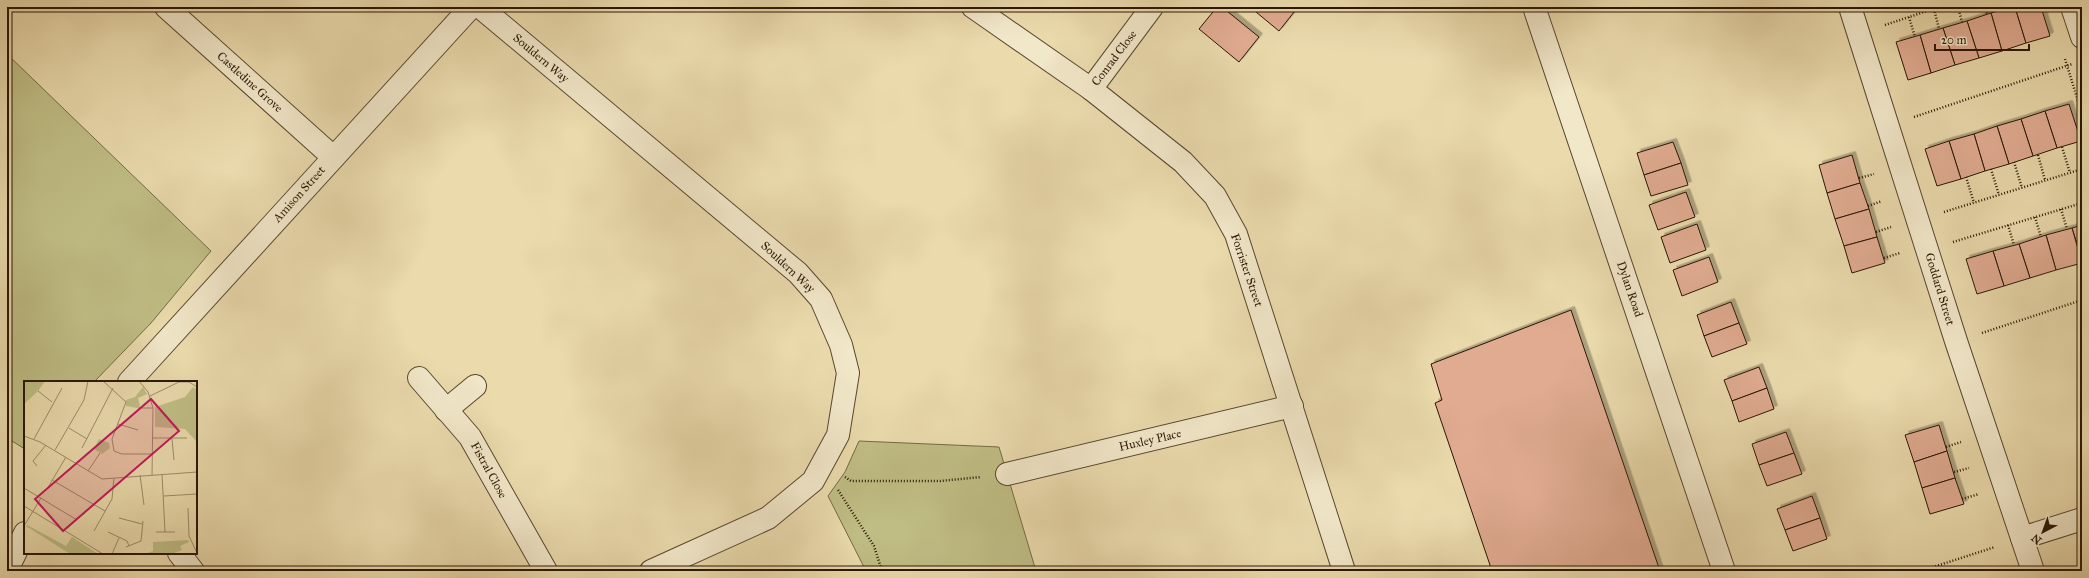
<svg xmlns="http://www.w3.org/2000/svg" width="2089" height="578" font-family="'IM FELL Great Primer',serif">
<style>
.green{fill:#bfbd84;stroke:#746a44}
.building{fill:#e0ab91;stroke:#2a1604;filter:url(#shadow)}
.lines{fill:none;stroke-linecap:round;stroke-linejoin:round}
.minor-casing{stroke:#5a472e;stroke-width:24}
.path{stroke:#2a1604;stroke-width:2.5;stroke-dasharray:1 2;stroke-linecap:butt}
.minor{stroke:#f1e7c9;stroke-width:22}
.labels{text-anchor:middle;stroke-width:3.5;stroke-linejoin:round;paint-order:stroke}
.street-label{font-size:12px;fill:#2a1604;stroke:#f1e7c9}
.inset-road{fill:none;stroke:#9d8c69;stroke-width:1}
.view{fill:#c2185b;fill-opacity:0.15;stroke:#c2185b;stroke-width:2}
.inset-edge{fill:none;stroke:#2a1604;stroke-width:2}
</style>
<defs>
<filter id="shadow"><feDropShadow dx="3.5" dy="-3.5" stdDeviation="0" flood-color="#0004"/></filter>
</defs>
<rect width="100%" height="100%" fill="#eadaac"/>
<filter id="stains"><feTurbulence type="fractalNoise" baseFrequency=".005" numOctaves="4"/><feColorMatrix values="0 0 0 0 .2 0 0 0 0 .09 0 0 0 0 .02 0 0 0 .5 -.17"/></filter>
<radialGradient id="worn" r=".72"><stop offset=".6" stop-color="#630" stop-opacity="0"/><stop offset="1" stop-color="#630" stop-opacity=".3"/></radialGradient>
<g class="green">
<path d="M7,54L211,251L151,323L94,382H25V449L7,438Z"/>
<path d="M859,441L999,447L1036,571H866L828,496L845,472Z"/>
</g>
<g class="building">
<path d="M1046,7H1057L1054,12Z"/>
<path d="M1217,7H1222L1259,37L1239,62L1199,29Z"/>
<path d="M1250,7H1298L1279,31Z"/>
<path d="M2010,7H2015L2026,43L2002,51L1991,13Z"/>
<path d="M2015,7H2041L2050,36L2026,43Z"/>
<path d="M1991,13L2002,51L1979,58L1967,21Z"/>
<path d="M1967,21L1979,58L1955,65L1943,28Z"/>
<path d="M1943,28L1955,65L1931,73L1920,35Z"/>
<path d="M1920,35L1931,73L1908,80L1896,42Z"/>
<path d="M2069,104L2081,141L2057,148L2045,111Z"/>
<path d="M2045,111L2057,148L2033,156L2021,119Z"/>
<path d="M2021,119L2033,156L2009,164L1997,126Z"/>
<path d="M1997,126L2009,164L1985,171L1974,134Z"/>
<path d="M1974,134L1985,171L1961,179L1949,141Z"/>
<path d="M1949,141L1961,179L1937,186L1925,149Z"/>
<path d="M1673,142L1681,163L1644,175L1637,153Z"/>
<path d="M1852,155L1860,183L1827,193L1819,165Z"/>
<path d="M1681,163L1688,185L1651,196L1644,175Z"/>
<path d="M1860,183L1869,209L1835,219L1827,193Z"/>
<path d="M1686,192L1695,217L1658,230L1649,205Z"/>
<path d="M1869,209L1877,237L1844,246L1835,219Z"/>
<path d="M1697,224L1706,250L1670,263L1661,237Z"/>
<path d="M2082,225V259L2072,228Z"/>
<path d="M2072,228L2082,263L2056,270L2046,235Z"/>
<path d="M2046,235L2056,270L2030,278L2019,244Z"/>
<path d="M1877,237L1885,263L1852,273L1844,246Z"/>
<path d="M2019,244L2030,278L2004,286L1993,251Z"/>
<path d="M1993,251L2004,286L1977,294L1966,259Z"/>
<path d="M1709,257L1718,282L1682,296L1673,270Z"/>
<path d="M1731,302L1739,323L1704,336L1697,315Z"/>
<path d="M1571,310L1660,571H1492L1435,403L1442,400L1431,364Z"/>
<path d="M1739,323L1747,344L1712,357L1704,336Z"/>
<path d="M1759,367L1767,388L1732,401L1724,380Z"/>
<path d="M1767,388L1774,409L1739,422L1732,401Z"/>
<path d="M1939,425L1947,451L1914,462L1905,435Z"/>
<path d="M1786,432L1794,453L1759,465L1752,444Z"/>
<path d="M1947,451L1955,478L1922,488L1914,462Z"/>
<path d="M1794,453L1802,474L1767,486L1759,465Z"/>
<path d="M1955,478L1964,504L1930,514L1922,488Z"/>
<path d="M1812,496L1820,518L1785,530L1777,509Z"/>
<path d="M1820,518L1827,539L1793,551L1785,530Z"/>
</g>
<g class="lines">
<defs>
<g id="minor">
<path d="M166,7L333,157"/>
<path d="M480,7L798,273L821,299L841,345L848,373L838,435L813,481L768,518L651,571"/>
<path d="M973,7L1091,89L1183,162L1215,196L1236,234L1344,571"/>
<path d="M1534,7L1724,571"/>
<path d="M1850,7L1956,341L2033,571"/>
<path d="M2072,7L2082,37"/>
<path d="M1091,89L1152,7"/>
<path d="M419,378L470,437L546,571"/>
<path d="M129,382L471,7"/>
<path d="M446,410L475,386"/>
<path d="M1007,474L1292,406"/>
<path d="M2022,538L2082,519"/>
<path d="M179,553L193,571"/>
<path d="M7,570L25,533"/>
</g>
</defs>
<use href="#minor" class="minor-casing"/>
<g class="path">
<path d="M1958,7L1962,22"/>
<path d="M1984,7L1987,14"/>
<path d="M1934,9L1939,29"/>
<path d="M1909,17L1915,37"/>
<path d="M1885,25L1939,7"/>
<path d="M2065,59L2082,114"/>
<path d="M1914,117L2072,64"/>
<path d="M2062,147L2070,173"/>
<path d="M2038,155L2045,180"/>
<path d="M2014,162L2022,188"/>
<path d="M1991,169L1999,195"/>
<path d="M1966,177L1974,203"/>
<path d="M1859,178L1874,174"/>
<path d="M1868,206L1882,201"/>
<path d="M2061,209L2067,229"/>
<path d="M1944,212L2082,169"/>
<path d="M2035,217L2041,237"/>
<path d="M2008,225L2014,245"/>
<path d="M1876,232L1891,227"/>
<path d="M1953,242L2082,203"/>
<path d="M1884,258L1900,253"/>
<path d="M1982,333L2082,300"/>
<path d="M1946,447L1961,442"/>
<path d="M1954,472L1969,468"/>
<path d="M845,477L851,481H940L981,477"/>
<path d="M838,490L874,546L882,571"/>
<path d="M1962,499L1979,494"/>
<path d="M1921,571L1995,547"/>
</g>
<use href="#minor" class="minor"/>
</g>
<g class="labels">
<g class="street-label">
<text transform="translate(541 58) rotate(40)" y="4">Souldern Way</text>
<text transform="translate(1114 58) rotate(-53)" y="4">Conrad Close</text>
<text transform="translate(250 82) rotate(42)" y="4">Castledine Grove</text>
<text transform="translate(299 194) rotate(-48)" y="4">Amison Street</text>
<text transform="translate(788 267) rotate(43)" y="4">Souldern Way</text>
<text transform="translate(1247 270) rotate(71)" y="4">Forrister Street</text>
<text transform="translate(1630 289) rotate(71)" y="4">Dylan Road</text>
<text transform="translate(1940 289) rotate(73)" y="4">Goddard Street</text>
<text transform="translate(1150 440) rotate(-13)" y="4">Huxley Place</text>
<text transform="translate(489 470) rotate(61)" y="4">Fistral Close</text>
</g>
</g>
<g transform="translate(24 381)">
<rect width="173" height="173" fill="#eadaac"/>
<path d="M0,0H21L14,10L0,23ZM119,6L123,13L114,17L116,25L113,27L102,25V19L111,16ZM169,6L173,9V75L172,60L161,48L131,46V26L161,16ZM75,58L85,62L86,67L78,73L70,68ZM3,144L42,165L48,156L74,173H46L2,145ZM164,159L165,161L156,165L158,169L148,173H121L129,170V161Z" fill="#bfbd84"/>
<path class="inset-road" d="M79,0L102,21L88,58L90,70L98,73H129M115,0L124,11L129,27L128,94M14,10L28,21M126,15L155,1H165L173,6M114,27H129M94,43L114,49M45,47L63,58M0,55L16,61L78,98L173,91M129,57H163M10,58L38,7M148,58L150,79M58,67L89,7M31,69L60,19L64,0M13,85L9,80L22,64M64,90L76,72M138,93L141,151M116,94L120,124M28,99L81,130M0,107L53,139M23,108L42,76M140,115L173,113M0,125L79,173M164,127L165,155L173,172M95,137L118,143M0,145L17,117M70,150L88,118L90,97M84,151L103,160L105,165M132,151H151M102,166L117,160L119,140M88,173L95,157"/>
<path class="view" d="M127,18L155,50L39,150L11,118Z"/>
<rect width="173" height="173" class="inset-edge"/>
</g>
<rect width="2089" height="578" fill="none" stroke="#eadaac" stroke-width="24"/>
<rect x="8" y="8" width="2073" height="562" fill="none" stroke="#2a1604" stroke-width="2"/>
<rect x="12" y="12" width="2065" height="554" fill="none" stroke="#2a1604"/>
<g transform="translate(2043 532) rotate(221)" stroke="#f1e7c9" stroke-width="3" paint-order="stroke">
<path d="M0-3L7 15L0 10L-7 15Z" fill="#2a1604"/>
<text y="-6" font-size="11" font-weight="bold" text-anchor="middle" fill="#2a1604">N</text>
</g>
<path d="M1935 44v6h94v-6" fill="none" stroke="#2a1604" stroke-width="2"/>
<text x="1941" y="44" font-size="12" fill="#2a1604" stroke="#f1e7c9" stroke-width="3" paint-order="stroke">20 m</text>
<rect width="100%" height="100%" filter="url(#stains)"/>
<rect width="100%" height="100%" fill="url(#worn)"/>
</svg>
